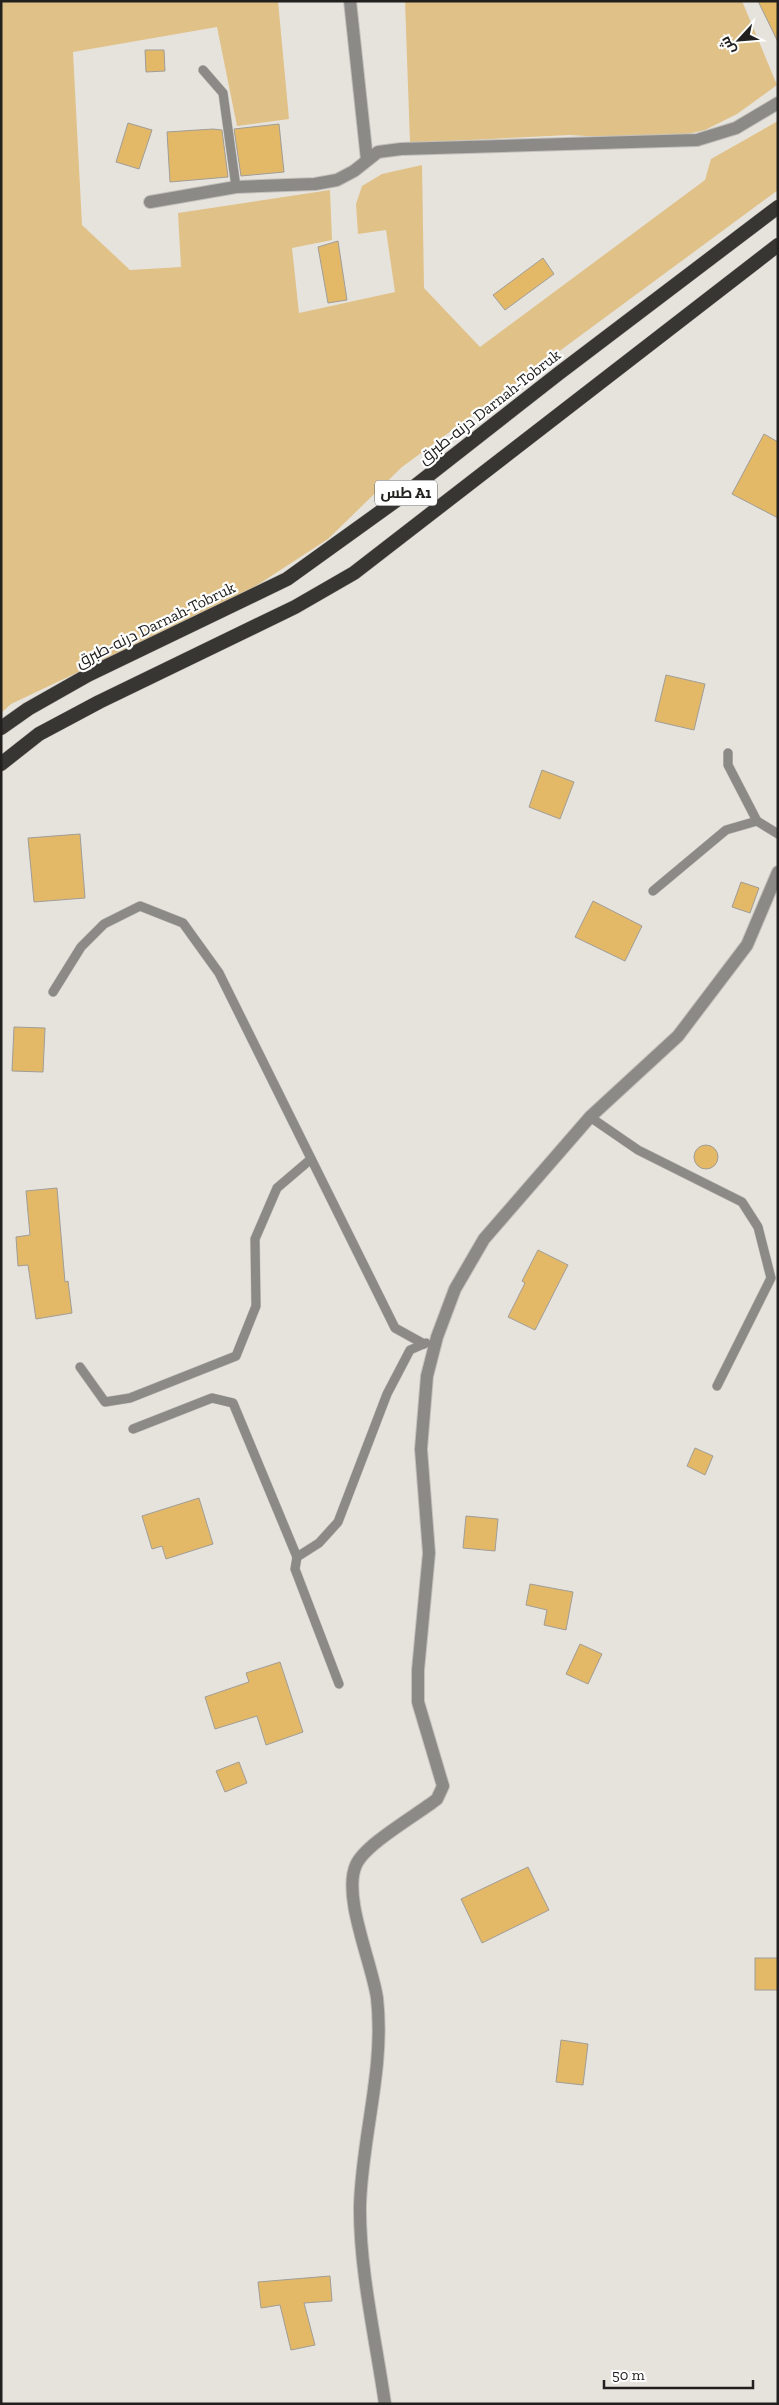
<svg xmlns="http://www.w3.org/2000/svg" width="779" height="2405" font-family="'Zilla Slab',Cairo,serif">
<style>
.green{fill:#e0c188}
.building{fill:#e3b968;stroke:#a09d98}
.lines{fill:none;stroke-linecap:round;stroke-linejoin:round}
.service-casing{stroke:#c3c0bb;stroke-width:10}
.minor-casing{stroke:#c3c0bb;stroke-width:14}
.trunk-casing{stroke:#c3c0bb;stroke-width:15}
.service{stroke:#8b8a87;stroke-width:9}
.minor{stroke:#8b8a87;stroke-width:12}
.trunk{stroke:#383632;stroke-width:14}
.labels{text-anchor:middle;stroke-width:4.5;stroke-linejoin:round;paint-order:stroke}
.shield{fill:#fff;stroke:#646362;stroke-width:1}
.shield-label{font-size:15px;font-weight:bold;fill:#21201e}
.street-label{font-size:16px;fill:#21201e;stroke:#fff}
</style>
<rect width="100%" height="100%" fill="#e6e3dd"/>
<g class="green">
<path d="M1,1H278L289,119L237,126L217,27L73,52L82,225L130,270L181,267L178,213L330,190L332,240L292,248L299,313L395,292L386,230L358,234L356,204L362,186L382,174L422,165L424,288L480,347L705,180L711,159L778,121V190L402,467L328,539L245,593L11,704L1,713Z"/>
<path d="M405,1H742L777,85L737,114L705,130L660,140L569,135L410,143Z"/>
</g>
<g class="building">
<path d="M758,1H778V42Z"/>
<path d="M145,50H164L165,71L146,72Z"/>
<path d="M128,123L152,130L139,169L116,162Z"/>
<path d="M279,124L284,172L241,176L234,129Z"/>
<path d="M213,129L222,130L228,177L170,182L167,132Z"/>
<path d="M338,241L347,300L328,303L318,247Z"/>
<path d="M543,258L554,274L505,310L493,295Z"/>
<path d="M764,434L778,442V518L732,494Z"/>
<path d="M666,675L705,684L694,730L655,721Z"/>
<path d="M542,770L574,782L560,819L529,807Z"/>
<path d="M80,834L85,898L34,902L28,838Z"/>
<path d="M741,882L759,888L750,913L732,907Z"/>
<path d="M593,901L642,926L625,961L575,937Z"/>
<path d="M14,1027L45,1028L43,1072L12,1071Z"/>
<circle cx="706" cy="1157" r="12"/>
<path d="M57,1188L65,1282L68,1281L72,1313L36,1319L28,1265L18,1266L16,1237L30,1235L26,1191Z"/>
<path d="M538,1250L568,1265L535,1330L508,1317L525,1283L522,1281Z"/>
<path d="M695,1448L713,1456L705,1475L687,1466Z"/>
<path d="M199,1498L213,1544L166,1559L162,1546L152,1549L142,1516Z"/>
<path d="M466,1516L498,1519L495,1551L463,1548Z"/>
<path d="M530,1584L573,1592L566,1630L544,1625L547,1610L526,1605Z"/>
<path d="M580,1644L602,1654L588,1684L566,1674Z"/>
<path d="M280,1662L303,1732L266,1745L257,1716L215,1729L205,1697L249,1682L246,1673Z"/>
<path d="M239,1762L247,1783L225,1792L216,1771Z"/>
<path d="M528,1867L549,1910L482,1943L461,1899Z"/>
<rect x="755" y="1958" width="23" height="32"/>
<path d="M561,2040L588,2044L583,2085L556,2082Z"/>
<path d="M330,2276L332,2301L304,2303L315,2345L291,2350L280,2305L261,2308L258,2282Z"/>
</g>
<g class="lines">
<defs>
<g id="service">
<path d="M203,70L223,93L236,187"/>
<path d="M728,753V765L757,821"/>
<path d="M653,891L726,830L757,821L778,834"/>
<path d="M53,992L81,947L104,924L140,906L183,923L219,973L395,1328L424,1344"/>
<path d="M590,1117L638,1150L742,1202L758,1227L771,1278L717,1386"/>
<path d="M80,1367L105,1402L130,1398L236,1356L256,1306L255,1239L277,1188L311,1159"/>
<path d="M133,1429L212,1398L233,1403L297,1557"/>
<path d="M339,1684L295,1569L297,1557L319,1543L338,1522L387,1394L410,1350L426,1343"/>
</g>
<g id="minor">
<path d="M350,1L367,160"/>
<path d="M150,202L236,187L315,184L337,180L354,171L378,152L401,149L697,140L736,128L778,103"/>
<path d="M385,2404C376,2341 359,2268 360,2205C362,2136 385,2068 377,1998C372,1963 342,1896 356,1865C365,1844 417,1815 437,1799L443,1786L418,1702V1670L429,1553L421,1449L427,1376L437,1337L455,1289L484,1239L590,1117L678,1036L747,945L778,872"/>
</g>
<g id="trunk">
<path d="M1,728L28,709L88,675L287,579L401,497L558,374L778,207"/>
<path d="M1,764L39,734L99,702L295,607L354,573L778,245"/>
</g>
</defs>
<use href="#service" class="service-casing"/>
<use href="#minor" class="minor-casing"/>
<use href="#trunk" class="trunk-casing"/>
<use href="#service" class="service"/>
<use href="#minor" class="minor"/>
<use href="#trunk" class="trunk"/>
</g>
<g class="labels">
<rect class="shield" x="375" y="480.5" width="62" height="25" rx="4"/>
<g class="shield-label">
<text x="406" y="498">طس A1</text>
</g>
<g class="street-label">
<text transform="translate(489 406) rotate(-38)" y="6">درنه-طبرق Darnah-Tobruk</text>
<text transform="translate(155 624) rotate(-26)" y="6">درنه-طبرق Darnah-Tobruk</text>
</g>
</g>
<rect width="779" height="2405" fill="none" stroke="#21201e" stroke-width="5"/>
<g transform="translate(739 40) rotate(244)" stroke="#ffffff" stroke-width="4" paint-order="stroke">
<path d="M0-4L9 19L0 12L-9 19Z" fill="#21201e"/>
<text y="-8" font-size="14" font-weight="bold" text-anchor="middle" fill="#21201e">ش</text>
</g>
<path d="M604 2380v8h149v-8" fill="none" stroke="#21201e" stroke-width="2.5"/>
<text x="612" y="2380" font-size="15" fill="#21201e" stroke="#ffffff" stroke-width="4" paint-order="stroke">50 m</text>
</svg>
